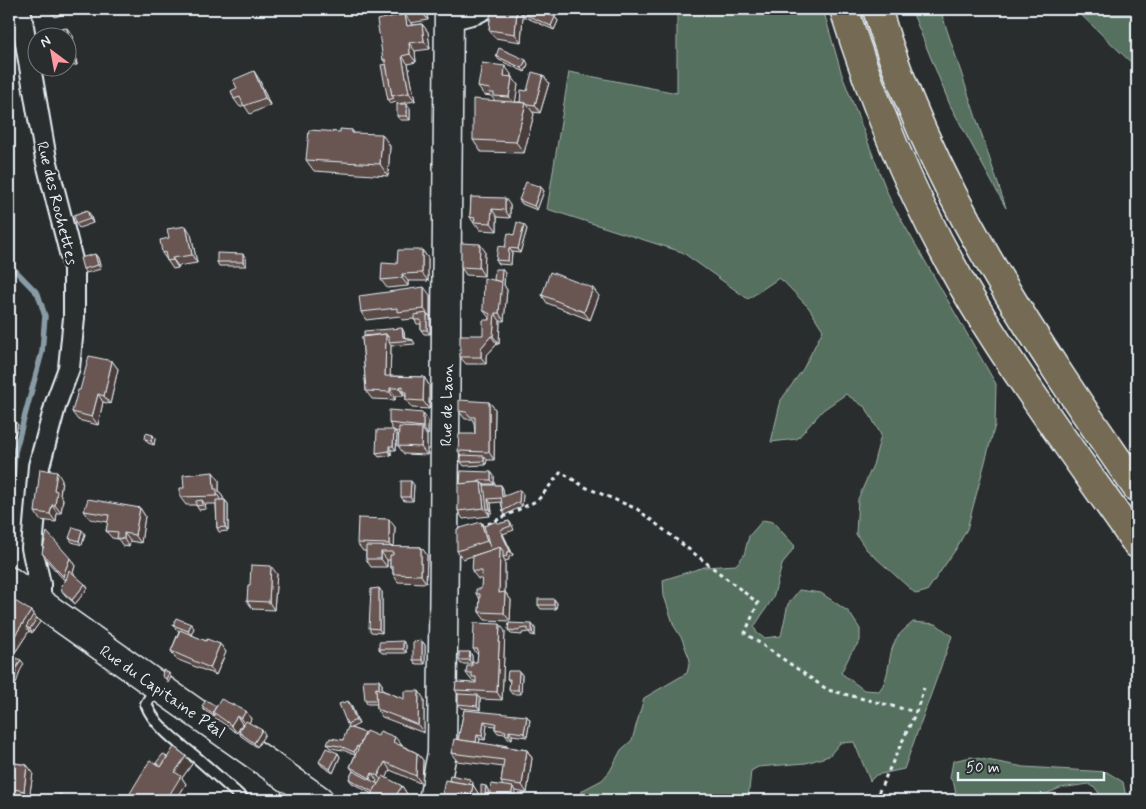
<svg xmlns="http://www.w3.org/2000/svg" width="1146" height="809" font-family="Mynerve,sans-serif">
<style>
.green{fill:#57705e;stroke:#a0b0ab}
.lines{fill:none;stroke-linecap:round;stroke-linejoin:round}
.stream{stroke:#899ca5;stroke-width:5.5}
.lane-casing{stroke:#e8f1f8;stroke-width:14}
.street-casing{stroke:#e8f1f8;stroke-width:24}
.secondary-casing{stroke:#e8f1f8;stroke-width:31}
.primary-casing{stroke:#e8f1f8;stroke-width:31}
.path{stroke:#e8f1f8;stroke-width:3;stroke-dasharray:4 4;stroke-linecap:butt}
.lane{stroke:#2a2d2e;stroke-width:10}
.street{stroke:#2a2d2e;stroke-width:20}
.secondary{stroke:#2a2d2e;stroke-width:28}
.primary{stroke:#746b52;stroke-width:28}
.wall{fill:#5a4b47;stroke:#e8f1f8}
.shaded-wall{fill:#4a3d3a;stroke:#e8f1f8}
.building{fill:#695753;stroke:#e8f1f8}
.labels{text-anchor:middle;stroke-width:4.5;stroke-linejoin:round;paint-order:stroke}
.street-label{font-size:16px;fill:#e8f1f8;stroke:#2a2d2e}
</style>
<rect width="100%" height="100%" fill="#2a2d2e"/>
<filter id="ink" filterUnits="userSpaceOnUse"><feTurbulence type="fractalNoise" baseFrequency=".02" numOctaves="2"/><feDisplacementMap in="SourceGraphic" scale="10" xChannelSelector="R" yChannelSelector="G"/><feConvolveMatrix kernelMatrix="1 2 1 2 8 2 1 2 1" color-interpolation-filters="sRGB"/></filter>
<g filter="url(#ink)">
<g class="green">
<path d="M677,9H823L842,75L891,202L996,384L995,425L967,529L956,549L927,591L916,594L866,549L856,534L858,499L873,465L881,435L866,408L846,394L823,410L797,439L771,442L781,400L803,369L823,330L809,308L784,282L779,278L748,299L682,252L547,209L569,72L677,93Z"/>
<path d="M911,9H951L942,15L1006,208L950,105Z"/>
<path d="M1075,9H1137V68Z"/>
<path d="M763,520L773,522L795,546L782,565L773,598L754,627L757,633L764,638L781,636L788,604L799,590L821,593L849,612L860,629V641L851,653L841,673L864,690L879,691C891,677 887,655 896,639C900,632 908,627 913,622L936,624L952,636L904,769L876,775L870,781L854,742L840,743L829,756L806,763L758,767L751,771L748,800H577L583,790L602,780L610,771L621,750L632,740L644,698L687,673L690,660L682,639L674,626L664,596L663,580L704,567L736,565L744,555L749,536Z"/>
<path d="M971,757L1024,767L1107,772L1123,782L1126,797L1123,800H1103L1097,790L1089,784L1060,788L1032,800H957L954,784L950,778L953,761Z"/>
</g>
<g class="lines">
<path class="stream" d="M9,264L38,294L45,316L42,352L15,452L9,533"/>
<defs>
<path id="lane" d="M156,687L146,704C155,727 179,743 197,758C213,772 229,786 244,800"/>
<g id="street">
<path d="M20,9L46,159L74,268V318L69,368L56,403L39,466L32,548L40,584V602"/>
<path d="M449,20L476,13L484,9"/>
</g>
<g id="secondary">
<path d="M9,581L319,800"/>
<path d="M433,800L442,753L449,9"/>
</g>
<g id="primary">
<path d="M844,9C878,118 926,229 987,326C1034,401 1087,472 1137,544"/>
<path d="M877,9C929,185 1033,339 1137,488"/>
</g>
</defs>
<use href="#lane" class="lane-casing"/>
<use href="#street" class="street-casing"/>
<use href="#secondary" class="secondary-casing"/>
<use href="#primary" class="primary-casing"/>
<g class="path">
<path d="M480,525L491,523L538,500L561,472L585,487L637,509L758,603L745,633L828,690L916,712"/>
<path d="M875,800L916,712L924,688"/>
</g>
<use href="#lane" class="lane"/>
<use href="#street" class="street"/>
<use href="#secondary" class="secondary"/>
<use href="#primary" class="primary"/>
</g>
<g class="wall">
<path d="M50,9H76L55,17Z"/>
<path d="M426,9L428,20L411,23V25L422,24L428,32L430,49L415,51L416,62L408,64L415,101L398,104L396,102L390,104L388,100L386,64L383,60L400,15Z"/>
<path d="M491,9L555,17L558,21L554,30L523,16L521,42L495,38L489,30Z"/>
<path d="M543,9H561L558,15Z"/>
<path d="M73,36L77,65L68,67V38Z"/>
<path d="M496,56L528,64L525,72L499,60Z"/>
<path d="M511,74V76L512,77L518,85L515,102H520L527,91L549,83L540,113L533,112L534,114L524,153L481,152L473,140L495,101L491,96L484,95L478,87Z"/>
<path d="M259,79L270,105L250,114L244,105L240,107L234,99Z"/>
<path d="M407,104L410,108V120H400L397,116Z"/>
<path d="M352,130L354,133L390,146L388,176L314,171L306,160L340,132Z"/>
<path d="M541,187L544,191L537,210L522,204L519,200Z"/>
<path d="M471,197L510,205V218L497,217V231L480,230L477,225H475L470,217Z"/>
<path d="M90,214L93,223L79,228L76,224Z"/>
<path d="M524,225L527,229L520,253L512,252L511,265L499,264L496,260L505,247L514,235Z"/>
<path d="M191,234L197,263L178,266V268L173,269L162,253Z"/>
<path d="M422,250L428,258V281H408V286L387,288L381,280L397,264Z"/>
<path d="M485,251L484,276L466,275L461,267Z"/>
<path d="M95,254L98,258L101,269L86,273L83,269Z"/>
<path d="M246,258V266H219L217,262Z"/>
<path d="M505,273L504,285L507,290L504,321H500L499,344H497L486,356V364H466L460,357L483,335L490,319L483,310L494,280Z"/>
<path d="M430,295V334H424L421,330V324H417L414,319L402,320L400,316L366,320L361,312Z"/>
<path d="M542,295L599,296L590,320L547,303Z"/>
<path d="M404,332L405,338L413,340L415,344L391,346L390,376L424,377L429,385V409L412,408L406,400V397L405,394L404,396H395V400L372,399L366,391L362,337Z"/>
<path d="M112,361L118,369L110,404L103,402L98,425L78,420L72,412L80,390Z"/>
<path d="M489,402L495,409L494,460H486V465L464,466L461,462V455L458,451L475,434L474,423L472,419H465L459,411Z"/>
<path d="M9,420L18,425L14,437L9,435Z"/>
<path d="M428,421V435L427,434V455L404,454L398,446L399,432L395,431L397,434L396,450H391V455L379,457L376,453L393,430L389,423Z"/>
<path d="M153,435L155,439L154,445L148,443L145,439Z"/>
<path d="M491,472L494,476V484H483L484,485H501L503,489L504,497L523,494L522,506L505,515L503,511L501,502L491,503L492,513H489L490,516L463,519L458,511L460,484Z"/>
<path d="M62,480L60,495L63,499L61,513H57L56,522L40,520L35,512Z"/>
<path d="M219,480V492L223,497V500H225L228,504V531L219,532L217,528L216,504H205L206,509L199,510L196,505H186L180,497L184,488Z"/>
<path d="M414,485L413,501H404L401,497Z"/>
<path d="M140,508L145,516L141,543L130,541L129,547L123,546L118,539L112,538L106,531L108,522L90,519L84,511Z"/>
<path d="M509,521L512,525L514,530L503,534L513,555L509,557V560L505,561V592L511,600L510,621L485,620L479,612L480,599L476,594L481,589L482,579H478L472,571L491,550L463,559L457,551L481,522L484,526L499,524Z"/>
<path d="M395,527L394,547H421L427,555L426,583L398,582L393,574V570L390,567V560H387V567H371L366,559V551H363L357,543Z"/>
<path d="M85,534L82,545L72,542L69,538Z"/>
<path d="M42,553L70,558L75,566L73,573L88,588L75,604L65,595L62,591L65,581L47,561Z"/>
<path d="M277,574L274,610L253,609L247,601L250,585Z"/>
<path d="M382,592V633L371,632L369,628Z"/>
<path d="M554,599L557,603L556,609H541L538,605Z"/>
<path d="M9,609L31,611L40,622L32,633L29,631L16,651L9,647Z"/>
<path d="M509,623L535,628V636L531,635L529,632L522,633V635L511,634L508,630Z"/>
<path d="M173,625L194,628L191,635L206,641L220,644L226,652L216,675L176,659L171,651L179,631L176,629Z"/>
<path d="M505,631L502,700L480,699V710L461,708L458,704V694L455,690L476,683L475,681H472L466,673L477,662L478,655L473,649Z"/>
<path d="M422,641L425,645V664H416L413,660Z"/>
<path d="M406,645V653H382L379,649Z"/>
<path d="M470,652L472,656V664H461L459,660Z"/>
<path d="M519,671L522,675L521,694H512L509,690L510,682L507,679Z"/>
<path d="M382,684V690L404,699H424V733L382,717L377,709V704H367L365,700Z"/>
<path d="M348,701L351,705L359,724L351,728L365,733L401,744V745L417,753L423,760L422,784L390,770L386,778L402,786L407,794H372L352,783L349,779L353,771L350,767L355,755L343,750L330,748L327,744L343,740L349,727L347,724Z"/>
<path d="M202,706H216L246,711L251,719L249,723L265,734L257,747L241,736L239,732L243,725L242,724L237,733L204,710Z"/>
<path d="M464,710L530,720L527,737L512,735V739H508L505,734L498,733L495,729V726L487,725L485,740L480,739L479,743L498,746H507L509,747L527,750L532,758L527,793L515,791L503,786L501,782L503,767L457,761L451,753L458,740Z"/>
<path d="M338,753L340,757L333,773L322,766L319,762Z"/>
<path d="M167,757L192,764L182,778L186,784L176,800H132L129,795L156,763Z"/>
<path d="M9,762L27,765L33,773L29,799L9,795Z"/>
<path d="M473,783V785L478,793L477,800H441Z"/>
<path d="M486,786L488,790V800H484L481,796Z"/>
</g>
<g class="shaded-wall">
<path d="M422,9H426L428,20L422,12Z"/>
<path d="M517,9H523L520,12L523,16L521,42L515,34Z"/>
<path d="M556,9H561L558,15L555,11Z"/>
<path d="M405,15L411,23L412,34L407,26Z"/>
<path d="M555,17L558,21L554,30L551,26Z"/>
<path d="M422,24L428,32L430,49L424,41Z"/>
<path d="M67,28L73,36L77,65L72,58Z"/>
<path d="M409,43L415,51L416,62L410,54Z"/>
<path d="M402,56L408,64L415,101L409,93Z"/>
<path d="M526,60L528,64L525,72L522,68Z"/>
<path d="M505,66L511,74L510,83L504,76Z"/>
<path d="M254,71L259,79L270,105L265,98Z"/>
<path d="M543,75L549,83L540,113L535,105Z"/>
<path d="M512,77L518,85L515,104L509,97Z"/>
<path d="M526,103L534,114L524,153L516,142Z"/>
<path d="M407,104L410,108V120L407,116Z"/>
<path d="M382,134L390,146L388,176L380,164Z"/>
<path d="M541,187L544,191L537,210L534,206Z"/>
<path d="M505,198L510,205V218L505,210Z"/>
<path d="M492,209L497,217V231L491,223Z"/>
<path d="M87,210L90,214L93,223L90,219Z"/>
<path d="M524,225L527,229L520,253L518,249Z"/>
<path d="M186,226L191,234L197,263L192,255Z"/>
<path d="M480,244L485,251L484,276L479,268Z"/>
<path d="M509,248L512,252L511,265L508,261Z"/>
<path d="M422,250L428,258V281L422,273Z"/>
<path d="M95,254L98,258L101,269L98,265Z"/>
<path d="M243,254L246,258V266L243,262Z"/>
<path d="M172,258L178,266V268L173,260Z"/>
<path d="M502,269L505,273L504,285L507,290L504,321L499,313Z"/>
<path d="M402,274L408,281V286L402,278Z"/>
<path d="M424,287L430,295V317L424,309Z"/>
<path d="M593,288L599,296L590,320L584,312Z"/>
<path d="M427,313L430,317V334L427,330Z"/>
<path d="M495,313L500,321L499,344L493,336Z"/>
<path d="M402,328L404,332L405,341L403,337Z"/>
<path d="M386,334L391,342H389L391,346L390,384L385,376Z"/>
<path d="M491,336L497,344L486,356V364L481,357V348Z"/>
<path d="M9,353L12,357L9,369Z"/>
<path d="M112,361L118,369L110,404L104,396Z"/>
<path d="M424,377L429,385V409L423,401Z"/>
<path d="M399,387L404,394V396L399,388Z"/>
<path d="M390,388L395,396V400L390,392Z"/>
<path d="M98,394L103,402L98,425L92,417Z"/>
<path d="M489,402L495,409L494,460L489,452Z"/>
<path d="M423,413L428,421V435L423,427Z"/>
<path d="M15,421L18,425L14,437L12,433Z"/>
<path d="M422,428L427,436V455L421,447Z"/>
<path d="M394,430L397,434L396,450L393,446Z"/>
<path d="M153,435L155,439L154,445L151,441Z"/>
<path d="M389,446L391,450V455L389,451Z"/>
<path d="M484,456L487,460L486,465L484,461Z"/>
<path d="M57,472L62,480L60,495L63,499L61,513L55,505L54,490Z"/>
<path d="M213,472L219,480V492L223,497V504L214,489Z"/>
<path d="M491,472L494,476V484L491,480Z"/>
<path d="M479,480L481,484V482L487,489V509L489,513L490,516L484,508L482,490Z"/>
<path d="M411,481L414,485L413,501L410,497Z"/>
<path d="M501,485L503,489L505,501L502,497Z"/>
<path d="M520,490L523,494L522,506L519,502Z"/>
<path d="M488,499L491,503L492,513L490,509Z"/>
<path d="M202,500L205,504L206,509L203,505Z"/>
<path d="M225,500L228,504V531L225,527Z"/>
<path d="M52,505L57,513L56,522L50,514Z"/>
<path d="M140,508L145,516L141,543L135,535Z"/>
<path d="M389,519L395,527L394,552L389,544Z"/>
<path d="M481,522L487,530L492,549L487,541Z"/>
<path d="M82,530L85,534L82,545L79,541Z"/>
<path d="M500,530L503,534L513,555L510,551Z"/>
<path d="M124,533L130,541L129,547L124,539Z"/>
<path d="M421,547L427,555L426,583L421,575Z"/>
<path d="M500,547L506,555L503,557L505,561V600L499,593Z"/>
<path d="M381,552L387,560V567L381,559Z"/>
<path d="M70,558L75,566L69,584L63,576Z"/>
<path d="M271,566L277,574L274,610L269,602Z"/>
<path d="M85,584L88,588L75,604L72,600Z"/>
<path d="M379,588L382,592V633L379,629Z"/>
<path d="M505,592L511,600L510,621L504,613Z"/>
<path d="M554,599L557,603L556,609L554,605Z"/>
<path d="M31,611L36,619L37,618L40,622L32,633L30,629L26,627L29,631L16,651L10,643Z"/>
<path d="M191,624L194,628L191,635L188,631Z"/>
<path d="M500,624L505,631L502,700L497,692Z"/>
<path d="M532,624L535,628V636L532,632Z"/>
<path d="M403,641L406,645V653L403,649Z"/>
<path d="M422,641L425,645V664L422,660Z"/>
<path d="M220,644L226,652L216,675L210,668Z"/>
<path d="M470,652L472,656V664L469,660Z"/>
<path d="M21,660L24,664L20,671L16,684L14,680L17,667Z"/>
<path d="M519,671L522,675L521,694L518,690Z"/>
<path d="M169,673L171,677L168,683L166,679Z"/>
<path d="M10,678L13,682L9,703V686Z"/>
<path d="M379,680L382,684V704L379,700Z"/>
<path d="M419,691L424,699V733L418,725Z"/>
<path d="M478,695L480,699V710L477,706Z"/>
<path d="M348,701L351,705L359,724L356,720Z"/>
<path d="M246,711L251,719L247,727L241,719Z"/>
<path d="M237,716L242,724L237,733L231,725Z"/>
<path d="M527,716L530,720L527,737L524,733Z"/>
<path d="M484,721L487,725L485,740L482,736Z"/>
<path d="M262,730L265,734L257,747L254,743Z"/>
<path d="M509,731L512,735V739L509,735Z"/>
<path d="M477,735L480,739L478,749L475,745Z"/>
<path d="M395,737L401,744L399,750L393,742Z"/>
<path d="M357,746L360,750L357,756L354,752Z"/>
<path d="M527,750L532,758L527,793L522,785Z"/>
<path d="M338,753L340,757L333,773L330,769Z"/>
<path d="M417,753L423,760L422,784L416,776Z"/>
<path d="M186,756L192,764L182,778L186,784L176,800H171L170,794L175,772Z"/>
<path d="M385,762L390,770L384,784L378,776Z"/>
<path d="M27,765L33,773L29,799L24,791Z"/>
<path d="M372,773L377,781L375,786L370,778Z"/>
<path d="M470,779L473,783L471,791L469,787Z"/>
<path d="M473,785L478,793L477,800H475L471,795Z"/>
<path d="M402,786L407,794L404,800H393Z"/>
<path d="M486,786L488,790V800L485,796Z"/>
<path d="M513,787L515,791L514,800H510Z"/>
<path d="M459,793L464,800H457Z"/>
</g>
<g class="building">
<path d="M399,9H422V12L405,15L407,26L422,24L424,41L409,43L410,54L402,56L409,93L392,96L385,59L383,60L377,20L400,15Z"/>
<path d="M491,9H517L515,34L489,30Z"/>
<path d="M520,9H536L555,17L551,26L520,12Z"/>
<path d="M67,28L72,58H68V38H47L46,31Z"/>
<path d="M499,48L526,60L522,68L496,56Z"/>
<path d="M482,63L505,66L504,76L512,77L509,97L494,96V93H489L490,89L478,87Z"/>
<path d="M386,64L392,96L394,98L388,100L381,65Z"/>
<path d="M254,71L265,98L244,106L240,97L234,99L231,91L237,88L233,80Z"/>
<path d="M532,72L543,75L535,105L527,104L526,103L520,102L521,90L527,91Z"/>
<path d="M473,99L526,103L516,142L473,140Z"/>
<rect x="397" y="104" width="10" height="12"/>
<path d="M340,129L352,130V133L382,134L380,164L306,160L309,130L340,132Z"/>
<path d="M526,182L541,187L534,206L519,200Z"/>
<path d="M471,197L505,198V210L492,209L491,223L474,222L475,218L470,217Z"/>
<path d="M87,210L90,219L76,224L74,215Z"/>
<path d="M517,222L524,225L518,249L509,248L508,261L496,260L498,246L505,247L508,233L514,235Z"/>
<path d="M186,226L192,255L172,258L173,260L167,261L165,252L162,253L160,240L169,238L167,229Z"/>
<path d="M461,243L480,244L479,268L461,267Z"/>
<path d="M398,250H422V273L402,274V278L381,280L382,263L397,264Z"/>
<path d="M217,253L243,254V262H217Z"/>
<path d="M95,254L98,265L83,269L80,258Z"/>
<path d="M495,269H502L501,282L494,280Z"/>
<path d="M550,272L593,288L584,312L542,295Z"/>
<path d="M484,278L502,282L499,313H495L493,336H491L481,348V357H460V335H483V320H490V314L483,310Z"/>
<path d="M424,287V309L397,312V308L361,312L359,296Z"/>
<path d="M427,313V330H421V320H414V315Z"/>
<path d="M402,328L403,337L413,340L389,342V338L386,334L364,336V331Z"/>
<path d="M386,334L385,376L424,377L423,401L406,400V392H403V386L399,387V388H390V392L366,391L362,337Z"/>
<path d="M89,356L112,361L104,396L98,394L92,417L72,412L78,390H80Z"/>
<path d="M459,400L489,402V452L458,451L459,434H475V417H471L466,412L459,411Z"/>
<path d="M389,410L423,413V427L389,423Z"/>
<path d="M9,420L15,421L12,433L9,432Z"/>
<path d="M399,427L422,428L421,447L398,446Z"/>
<path d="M377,430H394L393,446H389V451L376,453Z"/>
<path d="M146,433L153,435L151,441L145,439Z"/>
<path d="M461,455L484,456V461L461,462Z"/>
<path d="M40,469L57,472L54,490L57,491L55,505H52L50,514L35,512Z"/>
<path d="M461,471L491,472V480H479V482L460,484Z"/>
<path d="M213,472L214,489H217V496L180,497V488H184L183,475Z"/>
<path d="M401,481H411L410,497H401Z"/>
<path d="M481,482L484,508L458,511V484Z"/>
<path d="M484,485H501L502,497L520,490L519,502L503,511L501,498L488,499L490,509H487Z"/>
<path d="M88,499L140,508L135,535L124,533V539L117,538L118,532L106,531L109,515L84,511Z"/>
<path d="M202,500L203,505L196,506V501Z"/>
<path d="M216,500H225V527L217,528Z"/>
<path d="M358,518L389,519V544L357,543Z"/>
<path d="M497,521L498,524L509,521L511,526L500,530L510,551L506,553L507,556L503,557V551L500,547L491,550L484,526Z"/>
<path d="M481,522L487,541L457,551V529Z"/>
<path d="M73,527L82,530L79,541L69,538Z"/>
<path d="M47,532L70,558L63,576L58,571L42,553Z"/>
<path d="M366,546L421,547V575L393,574V567H390V555H393V552H381V559H366Z"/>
<path d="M500,547L499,593L505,592L504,613L479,612L480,594H476V589H481L482,571H472L473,556Z"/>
<path d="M251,565L271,566L269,602L247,601L248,585H250Z"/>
<path d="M69,570L85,584L72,600L62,591L61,585L66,580Z"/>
<path d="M379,588V629L369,628L371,589Z"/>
<rect x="538" y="599" width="16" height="6"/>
<path d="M15,601L31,611L10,643L9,642V609Z"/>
<path d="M33,615L37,618L30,629L26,627Z"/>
<path d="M176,618L191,624L188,631L173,625Z"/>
<path d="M474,623L500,624L497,692L455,690L456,682L476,683V677H472V673H466L467,666H472V662H477L478,649H473Z"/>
<path d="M509,623L532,624V632L528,631V628L519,629V631L508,630Z"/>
<path d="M180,630L206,641L207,639L220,644L210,668L171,651Z"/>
<path d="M403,641V649H379V642Z"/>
<path d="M422,641V660H413V642Z"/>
<path d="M459,652H470L469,660H459Z"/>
<path d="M9,655L21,660L17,667L14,680L10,678L9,686Z"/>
<path d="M163,670L169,673L166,679L162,676Z"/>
<path d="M508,671H519L518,690H509L510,679H507Z"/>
<path d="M363,680H379V689L376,688L377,700H365Z"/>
<path d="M376,688L404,699V691H419L418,725L377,709Z"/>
<path d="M458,694L478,695L477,706L458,704Z"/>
<path d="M221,699L246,711L241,719L237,716L231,725L213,712Z"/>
<path d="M206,700L216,706L213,712L215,716L202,706Z"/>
<path d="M348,701L356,720L347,724L339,704Z"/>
<path d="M464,710L527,716L524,733L509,731V735H505L506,731L495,729L496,723L484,721L482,736L477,735L476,742L458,740Z"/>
<path d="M246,721L262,730L254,743L239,732Z"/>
<path d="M348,727L365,733L359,747L357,746L354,752L340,746L327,744L330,738L343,740Z"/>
<path d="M366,731L378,736L380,731L395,737L393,742L417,753L416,776L385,762L378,776L372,773L370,778L350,767Z"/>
<path d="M454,739L527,750L522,785L501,782L504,760L451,753Z"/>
<path d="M498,744L507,746V747L498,746Z"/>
<path d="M174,747L186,756L175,772L181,776L170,794L174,796L171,800H138L129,795L150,760L161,767Z"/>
<path d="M326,748L338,753L330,769L319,762Z"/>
<path d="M163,754L167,757L161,767L156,763Z"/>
<path d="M9,762L27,765L24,791L9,788Z"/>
<path d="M353,771L378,784L373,792L349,779Z"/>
<path d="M450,775L470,779L469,784L449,781Z"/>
<path d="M383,776L402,786L393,800H368Z"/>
<path d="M445,780L473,785L471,795L459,793L457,800H441Z"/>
<path d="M491,784L513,787L510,800H489Z"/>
<path d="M481,785L486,786L485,796H481Z"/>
<path d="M283,791L296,800H275Z"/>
<path d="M61,794L62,800H56L55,796Z"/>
</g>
</g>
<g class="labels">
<g class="street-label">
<text transform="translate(58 203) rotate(76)" y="6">Rue des Rochettes</text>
<text transform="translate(446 405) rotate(-89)" y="6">Rue de Laon</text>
<text transform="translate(163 691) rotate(35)" y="6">Rue du Capitaine Péal</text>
</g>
</g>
<rect width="1146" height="809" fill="none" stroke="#2a2d2e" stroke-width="30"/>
<rect x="15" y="15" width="1116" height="779" fill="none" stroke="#e8f1f8" stroke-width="2" filter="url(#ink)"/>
<g transform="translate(52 52) rotate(328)"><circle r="24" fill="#2a2d2e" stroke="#767b7f"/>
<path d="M0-4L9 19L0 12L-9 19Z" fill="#ff9aa2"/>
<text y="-8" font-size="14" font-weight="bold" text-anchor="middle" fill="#e8f1f8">N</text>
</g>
<path d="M958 772v8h146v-8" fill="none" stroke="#e8f1f8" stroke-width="2.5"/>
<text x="966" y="772" font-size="15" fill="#e8f1f8" stroke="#2a2d2e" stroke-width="4" paint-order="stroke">50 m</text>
</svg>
